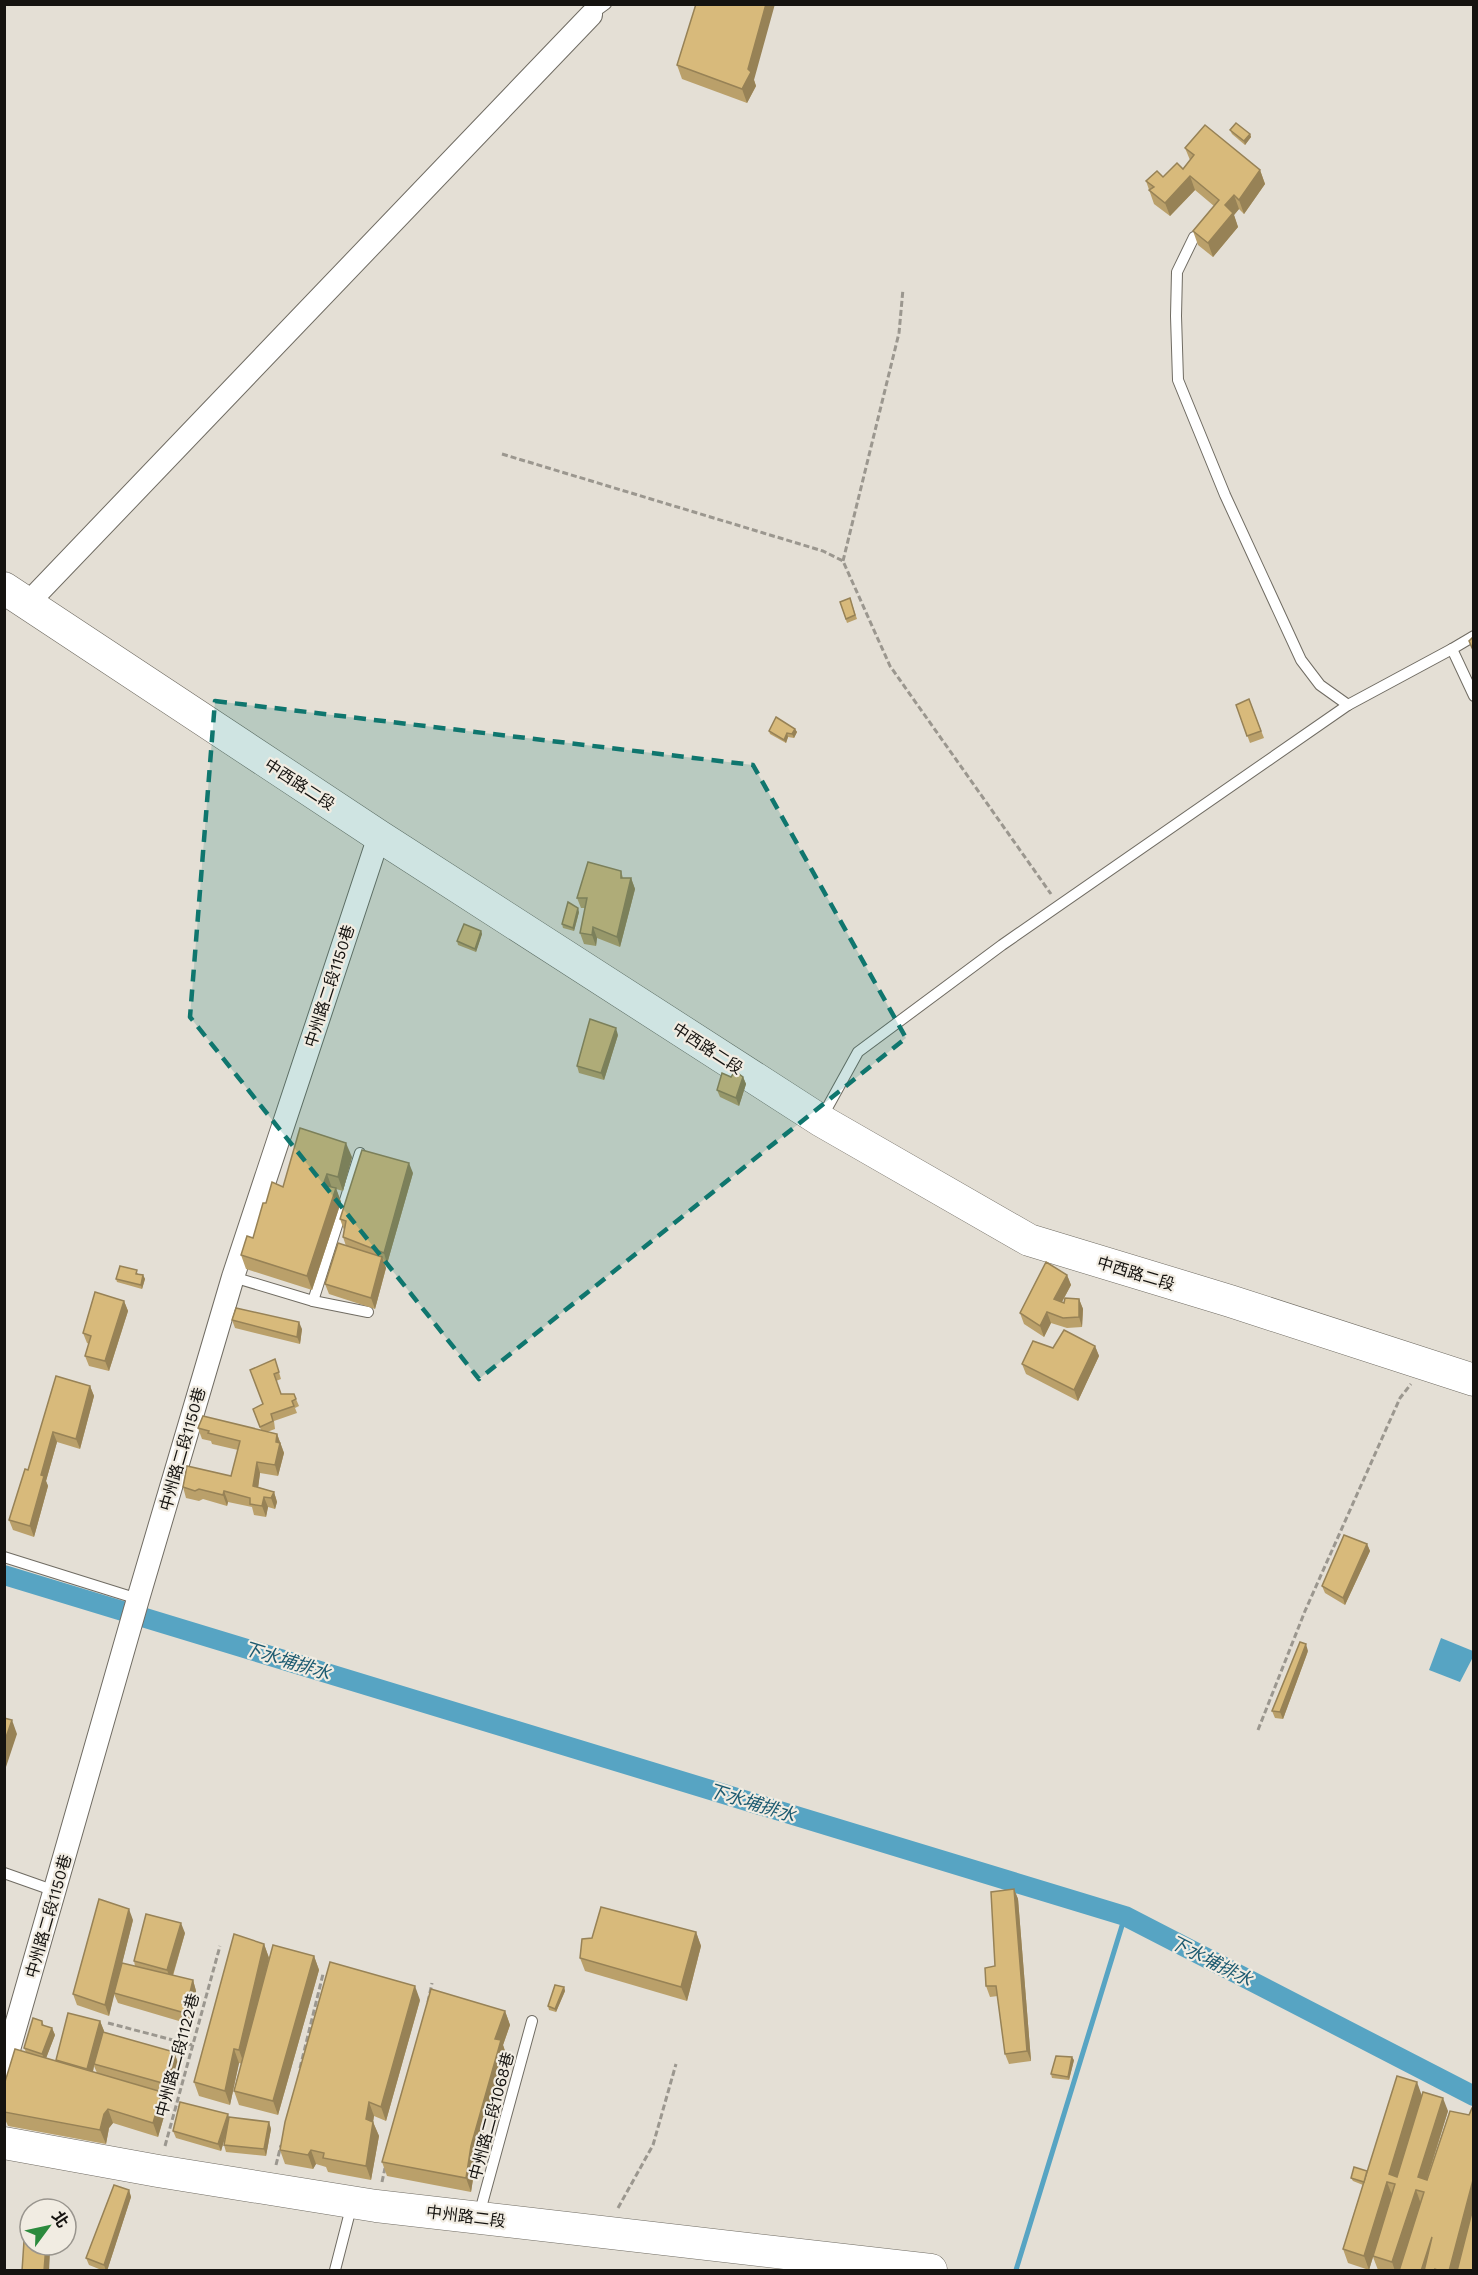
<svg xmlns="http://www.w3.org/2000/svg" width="1478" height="2275" font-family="'Work Sans','Noto Sans TC',sans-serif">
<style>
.water{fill:#57a4c3}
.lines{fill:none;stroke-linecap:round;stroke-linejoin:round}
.stream{stroke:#57a4c3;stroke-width:5}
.canal{stroke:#57a4c3;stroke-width:20}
.lane-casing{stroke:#706c63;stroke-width:12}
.street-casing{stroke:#706c63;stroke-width:24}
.secondary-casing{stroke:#706c63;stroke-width:33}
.path{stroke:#9b978f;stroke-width:3;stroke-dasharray:6 3;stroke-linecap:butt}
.lane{stroke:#fff;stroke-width:10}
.street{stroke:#fff;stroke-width:22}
.secondary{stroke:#fff;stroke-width:32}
.wall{fill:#baa06a;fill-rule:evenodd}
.shaded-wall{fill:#978256}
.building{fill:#d8ba7b;stroke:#978256;stroke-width:1.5}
.marked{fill:#0f766e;fill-opacity:0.2;stroke:#0f766e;stroke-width:4.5;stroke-dasharray:12 8;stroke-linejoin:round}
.labels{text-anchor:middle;stroke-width:4.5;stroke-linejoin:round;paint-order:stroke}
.street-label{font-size:16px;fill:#151310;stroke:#f1ece2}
.water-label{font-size:18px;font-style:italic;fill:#1c5a70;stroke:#f1ece2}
</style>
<rect width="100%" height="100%" fill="#e4dfd5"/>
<path class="water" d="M1441,1638L1473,1651V1657L1460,1682L1429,1670Z"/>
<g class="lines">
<path class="stream" d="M1016,2270L1125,1916"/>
<path class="canal" d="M4,1575L1125,1916L1474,2096"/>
<defs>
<g id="lane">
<path d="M591,15L606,4"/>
<path d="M1194,237L1177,272L1176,316L1178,380L1225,495L1301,660L1320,685L1348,705"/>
<path d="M1474,636L1452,649L1474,696"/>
<path d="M821,1119L858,1052L1002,945L1348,705L1452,649"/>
<path d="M233,1277L313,1301L360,1153"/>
<path d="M313,1301L368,1312"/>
<path d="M4,1557L138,1599"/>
<path d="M4,1873L55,1891"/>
<path d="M479,2215L532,2021"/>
<path d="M335,2270L352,2204"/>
</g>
<g id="street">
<path d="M28,603L591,15"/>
<path d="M4,2067L138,1599L233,1277L379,836"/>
</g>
<g id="secondary">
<path d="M4,588L379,836L820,1120L1029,1240L1230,1301L1474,1380"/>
<path d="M4,2143L158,2171L376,2206L931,2270"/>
</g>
</defs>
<use href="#lane" class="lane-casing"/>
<use href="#street" class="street-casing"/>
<use href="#secondary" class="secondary-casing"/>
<g class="path">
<path d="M502,454L823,551L843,561L890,666L1051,894"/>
<path d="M843,561L899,333L903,289"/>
<path d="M1258,1730L1305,1611L1400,1398L1411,1384"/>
<path d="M428,2002L432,1983"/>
<path d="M108,2023L192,2045"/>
<path d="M300,2068L323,1974"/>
<path d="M165,2146L220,1946"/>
<path d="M276,2165L281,2145"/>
<path d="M382,2182L385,2168"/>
<path d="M618,2208L653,2145L676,2064"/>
</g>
<use href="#lane" class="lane"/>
<use href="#street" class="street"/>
<use href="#secondary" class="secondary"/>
</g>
<g class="wall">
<path d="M677,65L754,80L756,86L747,103L682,79Z"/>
<path d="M1230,130L1250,134L1251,137L1245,145L1232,134Z"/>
<path d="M1185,148L1260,170L1265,184L1244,214L1239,209L1234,215L1238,227L1213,257L1198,245L1193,231L1214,206L1195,190L1170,216L1154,204L1146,181L1163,177L1183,169L1190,160Z"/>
<path d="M850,598L857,619L847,623L840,602Z"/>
<path d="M1249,699L1264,738L1250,743L1236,705Z"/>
<path d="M795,729L797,732L794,738L788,737L786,743L770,734L769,731Z"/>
<path d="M621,871L623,878H631L635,889L620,947L597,938L596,946L584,944L580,933L585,908H581L577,898Z"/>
<path d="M579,912L574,931L563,928L562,924Z"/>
<path d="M481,931L482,934L476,952L458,945L457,941Z"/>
<path d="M618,1035L604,1080L579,1073L577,1066Z"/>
<path d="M743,1077L746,1084L739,1106L720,1097L717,1090Z"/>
<path d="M352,1157L343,1191L336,1189L341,1202L312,1290L246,1269L241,1255L253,1238L266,1203L283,1187Z"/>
<path d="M413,1173L387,1264L384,1263L386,1268L375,1309L329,1294L325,1284L346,1246L343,1237L344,1230L340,1219Z"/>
<path d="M138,1273V1274L143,1275L145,1279L142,1289L117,1282L116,1279Z"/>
<path d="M1067,1275L1071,1285L1062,1302L1064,1303L1079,1299L1083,1309L1082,1327L1067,1328L1051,1323L1044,1337L1024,1324L1020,1313Z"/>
<path d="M124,1301L128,1311L109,1371L89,1366L85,1356L89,1344L87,1343L83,1333Z"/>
<path d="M232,1320L302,1329L300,1344L235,1328Z"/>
<path d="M1095,1346L1099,1356L1078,1401L1026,1374L1022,1364L1053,1348Z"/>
<path d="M275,1359L281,1379L276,1381L281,1394L296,1399L299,1406L295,1408L297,1413L274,1421L275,1429L267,1432L277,1434L284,1453L278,1476L260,1473L258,1487L274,1492L277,1502L275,1509L268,1507L266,1517L254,1515L252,1507L228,1502L227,1506L203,1499L199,1501L186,1498L183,1487L231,1476L238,1450L212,1444L211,1441L202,1439L198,1428L261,1430L253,1409L263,1404Z"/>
<path d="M56,1376L90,1386L94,1396L80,1449L57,1442L46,1481L48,1486L34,1537L13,1530L9,1520L28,1470Z"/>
<path d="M1367,1544L1370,1551L1345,1605L1325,1593L1322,1586Z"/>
<path d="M1308,1651L1283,1719L1275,1718L1272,1711Z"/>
<path d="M1014,1889L1018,1899L1031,2061L1009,2064L1005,2054L998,1996L990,1997L986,1986L995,1966Z"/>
<path d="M133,1920L121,1967L135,1966L134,1961L185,1933L173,1976L193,1980L196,1991L189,2024L118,2003L114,1994L109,2016L77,2005L73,1994Z"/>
<path d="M696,1932L701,1946L687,2001L585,1971L580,1958L592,1938Z"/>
<path d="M264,1944L269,1958L263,1982L314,1956L319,1970L278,2115L239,2105L234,2091L242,2064L239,2063L230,2105L199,2096L194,2082Z"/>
<path d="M564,1987L565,1991L556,2012L549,2010L548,2006Z"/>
<path d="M420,2000L386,2121L374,2116L373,2122L379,2136L371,2180L328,2172L326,2167L316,2164L313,2169L285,2164L280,2150Z"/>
<path d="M505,2011L510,2025L503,2045L506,2054L476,2160L471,2192L387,2176L382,2162Z"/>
<path d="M42,2021L44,2026L52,2028L55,2035L46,2058L57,2061L56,2060L100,2021L104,2031V2033L174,2052L178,2063L170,2095L162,2093L167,2106L158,2137L113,2123L109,2128L106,2144L8,2126L4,2117V2085L26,2052L24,2048ZM94,2066L97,2073L93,2072Z"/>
<path d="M1074,2060L1069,2080L1052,2078L1051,2074Z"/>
<path d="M1422,2096L1448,2111L1427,2180L1473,2271L1378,2270L1373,2257L1369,2270L1348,2263L1343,2249L1363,2185L1353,2181L1351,2178L1367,2171Z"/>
<path d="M229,2118L269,2122L271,2129L266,2156L226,2152L224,2145L226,2134L221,2151L176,2138L173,2131Z"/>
<path d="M129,2190L131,2197L107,2271H104L89,2265L86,2258Z"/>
</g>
<g class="shaded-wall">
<path d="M766,4H775L754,80L756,86L747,103L742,89Z"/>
<path d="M1250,134L1251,137L1245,145L1244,141Z"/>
<path d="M1260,170L1265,184L1244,214L1239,200Z"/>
<path d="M1190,176L1195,190L1170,216L1165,203Z"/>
<path d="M1234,195L1239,209L1234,215L1238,227L1213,257L1208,243L1225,205Z"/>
<path d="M795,729L797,732L794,738L792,734Z"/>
<path d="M787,733L788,737L786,743L784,740Z"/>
<path d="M631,878L635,889L620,947L617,937Z"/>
<path d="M578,908L579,912L574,931L573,928Z"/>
<path d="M593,927L597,938L596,946L592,935Z"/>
<path d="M481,931L482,934L476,952L475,949Z"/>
<path d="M616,1028L618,1035L604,1080L601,1073Z"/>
<path d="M743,1077L746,1084L739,1106L736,1098Z"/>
<path d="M346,1143L352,1157L343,1191L338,1177Z"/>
<path d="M409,1163L413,1173L387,1264L384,1253Z"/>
<path d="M327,1174L332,1188L323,1185Z"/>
<path d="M336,1188L341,1202L312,1290L307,1276Z"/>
<path d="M382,1257L386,1268L375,1309L371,1298Z"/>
<path d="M143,1275L145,1279L142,1289L141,1285Z"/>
<path d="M1067,1275L1071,1285L1058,1309L1054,1299Z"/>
<path d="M1079,1299L1083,1309L1082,1327L1079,1317Z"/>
<path d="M124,1301L128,1311L109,1371L105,1361Z"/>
<path d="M1047,1312L1051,1323L1044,1337L1040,1326Z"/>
<path d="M299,1322L302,1329L300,1344L297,1337Z"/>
<path d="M1095,1346L1099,1356L1078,1401L1074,1390Z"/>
<path d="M90,1386L94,1396L80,1449L76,1439Z"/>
<path d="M53,1432L57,1442L46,1481L48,1486L34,1537L30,1526L41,1475Z"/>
<path d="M277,1434L284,1453L278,1476L275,1465Z"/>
<path d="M257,1462L260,1473L257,1497L253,1486Z"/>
<path d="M224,1491L228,1502L227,1506L223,1495Z"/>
<path d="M274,1492L277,1502L275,1509L271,1498Z"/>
<path d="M264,1497L268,1507L266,1517L262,1506Z"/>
<path d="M1367,1544L1370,1551L1345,1605L1343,1598Z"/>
<path d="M1306,1644L1308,1651L1283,1719L1280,1712Z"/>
<path d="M12,1720L17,1734L4,1773V1743Z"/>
<path d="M1014,1889L1018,1899L1031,2061L1027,2051Z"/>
<path d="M129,1909L133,1920L109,2016L105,2005Z"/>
<path d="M181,1923L185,1933L171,1981L167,1970Z"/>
<path d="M696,1932L701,1946L687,2001L681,1987Z"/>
<path d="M264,1944L269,1958L244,2064L239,2050Z"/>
<path d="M314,1956L319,1970L278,2115L273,2101Z"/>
<path d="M193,1980L196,1991L189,2024L185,2013Z"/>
<path d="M415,1986L420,2000L386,2121L381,2107Z"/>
<path d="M564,1987L565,1991L556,2012L555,2009Z"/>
<path d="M505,2011L510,2025L503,2045L506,2054L476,2160L471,2192L466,2178L471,2146L495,2039Z"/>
<path d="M100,2021L104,2031L95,2064H94V2066L91,2080L87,2069Z"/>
<path d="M52,2028L55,2035L45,2061L42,2054Z"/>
<path d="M234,2049L239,2063L230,2105L225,2091Z"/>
<path d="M174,2052L178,2063L170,2095L166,2084Z"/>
<path d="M1072,2057L1074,2060L1069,2080L1068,2077Z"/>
<path d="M1417,2082L1422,2096L1395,2184L1389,2174Z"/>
<path d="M162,2092L167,2106L158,2137L153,2123Z"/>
<path d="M1443,2098L1448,2111L1423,2191L1418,2177Z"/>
<path d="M369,2102L374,2116L371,2133L366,2119Z"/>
<path d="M108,2109L113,2123L109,2128L106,2144L100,2130L104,2114Z"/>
<path d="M228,2114L230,2121L221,2151L218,2144Z"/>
<path d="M269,2122L271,2129L266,2156L264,2149Z"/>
<path d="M373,2122L379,2136L371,2180L366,2166Z"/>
<path d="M311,2150L316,2164L313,2169L308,2155Z"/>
<path d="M1473,2180V2212L1458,2271H1449Z"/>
<path d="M1387,2182L1392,2195L1369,2270L1364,2256Z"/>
<path d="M129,2190L131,2197L107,2271H106L104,2265Z"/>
<path d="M1416,2190L1421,2204L1399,2271H1395L1392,2262Z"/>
<path d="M1432,2237L1430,2271H1421Z"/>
<path d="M46,2245H47L50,2253L49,2271H44Z"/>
</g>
<g class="building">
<path d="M696,4H766L748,69L751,72L742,89L677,65Z"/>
<path d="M1236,123L1250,134L1244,141L1230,130Z"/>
<path d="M1205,125L1260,170L1239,200L1234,195L1225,205L1233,213L1208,243L1193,231L1219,200L1190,176L1165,203L1149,190L1154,187L1146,181L1157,171L1163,177L1177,163L1183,169L1194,155L1185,148Z"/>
<path d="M850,598L855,615L846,619L840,602Z"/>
<path d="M1473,637V650L1469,641Z"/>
<path d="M1249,699L1261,731L1247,736L1236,705Z"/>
<path d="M776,717L795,729L792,734L787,733L784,740L769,731Z"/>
<path d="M588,862L621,871V878H631L617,937L593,927L592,935L580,933L587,898H577Z"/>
<path d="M568,902L578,908L573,928L562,924Z"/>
<path d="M464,924L481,931L475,949L457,941Z"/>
<path d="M590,1019L616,1028L601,1073L577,1066Z"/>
<path d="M735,1071L743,1077L736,1098L717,1090L722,1073L731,1077Z"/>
<path d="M300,1128L346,1143L338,1177L327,1174L323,1185L336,1188L307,1276L241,1255L247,1236L253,1238L263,1203H266L272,1182L283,1187Z"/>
<path d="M362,1150L409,1163L384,1253L343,1237L346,1221L340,1219Z"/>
<path d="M338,1243L382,1257L371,1298L325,1284Z"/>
<path d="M1046,1262L1067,1275L1054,1299L1064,1303L1065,1298L1079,1299V1317L1063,1318L1047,1312L1040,1326L1020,1313Z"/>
<path d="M120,1266L137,1270L136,1274L143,1275L141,1285L116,1279Z"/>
<path d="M95,1292L124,1301L105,1361L85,1356L91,1336L83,1333Z"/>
<path d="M236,1308L299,1322L297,1337L232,1320Z"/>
<path d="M1064,1330L1095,1346L1074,1390L1022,1364L1033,1341L1053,1348Z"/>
<path d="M275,1359L279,1372L274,1374L281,1394H294L296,1399L292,1401L294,1406L271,1414L273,1421L260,1427L253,1409L263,1404L250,1370Z"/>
<path d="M56,1376L90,1386L76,1439L53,1432L41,1475L44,1476L30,1526L9,1520L25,1469L28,1470Z"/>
<path d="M203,1416L277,1434L276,1442L280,1443L275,1465L257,1462L253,1486L274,1492L271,1498L264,1497L262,1506L250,1504V1498L224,1491L223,1495L199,1489L195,1491L183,1487L187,1466L231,1476L240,1441L208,1433L209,1431L198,1428Z"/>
<path d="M1344,1535L1367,1544L1343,1598L1322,1586Z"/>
<path d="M1300,1642L1306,1644L1280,1712L1272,1711Z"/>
<path d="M4,1718L12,1720L4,1743Z"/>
<path d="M1014,1889L1027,2051L1005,2054L996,1986H986L985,1968L995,1966L991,1892Z"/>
<path d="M99,1899L129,1909L105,2005L73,1994Z"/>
<path d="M601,1907L696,1932L681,1987L580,1958L582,1939L592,1938Z"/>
<path d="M146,1914L181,1923L167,1970L134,1961Z"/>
<path d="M234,1934L264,1944L239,2050L234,2049L225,2091L194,2082Z"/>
<path d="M273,1945L314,1956L273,2101L234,2091Z"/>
<path d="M330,1962L415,1986L381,2107L369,2102L366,2119L373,2122L366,2166L323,2158L324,2153L311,2150L308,2155L280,2150L285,2122Z"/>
<path d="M122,1963L193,1980L185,2013L114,1993Z"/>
<path d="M555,1985L564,1987L555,2009L548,2006Z"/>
<path d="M431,1989L505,2011L495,2039L501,2040L471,2146L466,2178L382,2162Z"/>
<path d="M68,2013L100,2021L87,2069L56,2060Z"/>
<path d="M33,2018L42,2021V2025L52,2028L42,2054L24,2048Z"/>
<path d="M103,2032L174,2052L166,2084L94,2064Z"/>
<path d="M15,2049L162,2092L153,2123L108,2109L104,2114L100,2130L4,2112V2085Z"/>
<path d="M1056,2056L1072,2057L1068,2077L1051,2074Z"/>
<path d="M1397,2076L1417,2082L1389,2174L1397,2177L1423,2092L1443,2098L1418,2177L1427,2180L1450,2111L1469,2115L1472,2108H1473V2180L1449,2271H1440L1435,2269V2271H1424L1432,2237L1421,2271H1399L1424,2192L1416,2190L1392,2262L1373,2256L1395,2184L1387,2182L1364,2256L1343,2249Z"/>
<path d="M180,2102L228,2114L218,2144L173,2131Z"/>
<path d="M229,2117L269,2122L264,2149L224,2145Z"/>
<path d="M1354,2167L1367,2171L1364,2182L1351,2178Z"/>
<path d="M114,2185L129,2190L104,2265L86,2258Z"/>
<path d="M1473,2208V2271H1457Z"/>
<path d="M24,2241H30V2245H46L44,2271H22Z"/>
</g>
<path class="marked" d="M215,701L753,765L906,1038L479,1379L190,1017Z"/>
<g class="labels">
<g class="street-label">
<text transform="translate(300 784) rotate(33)" y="6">中西路二段</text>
<text transform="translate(329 986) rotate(-72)" y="6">中州路二段1150巷</text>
<text transform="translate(708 1048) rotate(33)" y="6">中西路二段</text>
<text transform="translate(1136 1273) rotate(17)" y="6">中西路二段</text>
<text transform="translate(182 1449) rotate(-74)" y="6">中州路二段1150巷</text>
<text transform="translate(48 1916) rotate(-74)" y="6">中州路二段1150巷</text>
<text transform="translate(177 2055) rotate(-75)" y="6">中州路二段1122巷</text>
<text transform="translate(491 2116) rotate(-75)" y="6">中州路二段1068巷</text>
<text transform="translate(466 2216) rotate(7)" y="6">中州路二段</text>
</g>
<g class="water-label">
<text transform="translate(287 1661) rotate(17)" y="6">下水埔排水</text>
<text transform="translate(752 1803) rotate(17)" y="6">下水埔排水</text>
<text transform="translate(1211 1961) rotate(27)" y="6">下水埔排水</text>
</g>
</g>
<rect width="1478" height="2275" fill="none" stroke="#151310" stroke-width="12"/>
<g transform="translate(48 2227) rotate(57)"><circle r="28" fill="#f1ece2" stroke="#99958e" stroke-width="1.5"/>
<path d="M0-4.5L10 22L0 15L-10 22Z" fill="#2b8a3d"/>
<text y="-9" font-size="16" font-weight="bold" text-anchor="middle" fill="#151310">北</text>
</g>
</svg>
